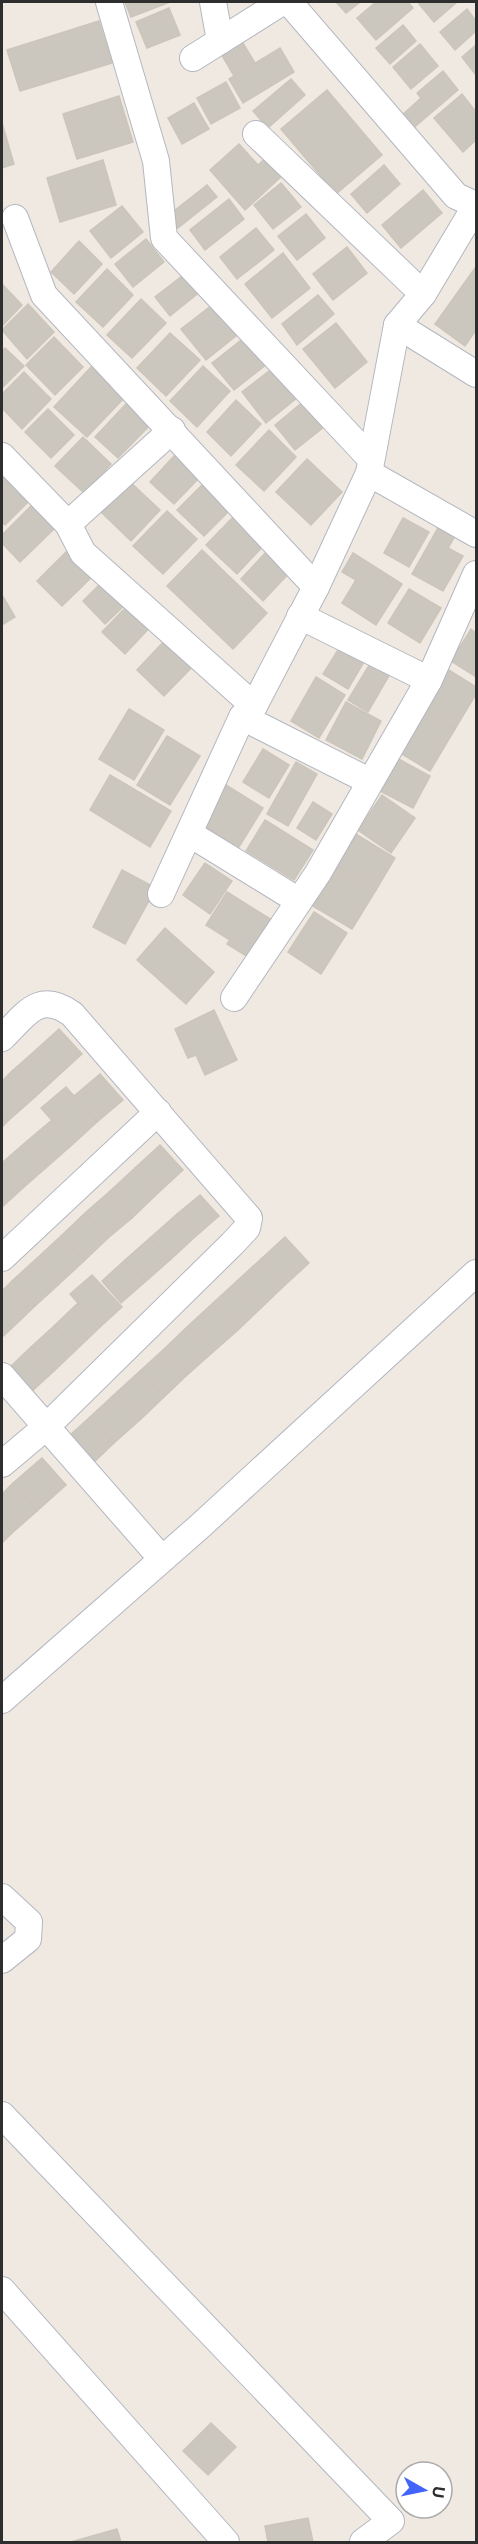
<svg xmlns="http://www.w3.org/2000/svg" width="478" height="2544" font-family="Inter,sans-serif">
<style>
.building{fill:#cbc7bf;stroke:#cbc5ba;stroke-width:1.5}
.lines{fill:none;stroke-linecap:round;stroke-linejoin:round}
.minor-casing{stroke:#b4b7c1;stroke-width:28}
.minor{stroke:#fff;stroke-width:26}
</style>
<rect width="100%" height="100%" fill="#efe9e1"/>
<g class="building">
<path d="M125,2H170L131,17Z"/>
<path d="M336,2H360L346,13Z"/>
<path d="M376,2H408L413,8L376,40L357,18Z"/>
<path d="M422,2H457L434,22L419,4Z"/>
<path d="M169,8L180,35L147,48L136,22Z"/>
<path d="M467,9L476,21V31L455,50L440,32Z"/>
<path d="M99,21L112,63L20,91L7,50Z"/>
<path d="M403,25L416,41L390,64L376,48Z"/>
<path d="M241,40L255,63L234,76L220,52Z"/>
<path d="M420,44L438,66L411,89L393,67Z"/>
<path d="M476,45V75L462,57Z"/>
<path d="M280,48L294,72L243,103L229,79Z"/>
<path d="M443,71L458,90L411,130L400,117L421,98L417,93Z"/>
<path d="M291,79L305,95L268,128L253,111Z"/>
<path d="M226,82L240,108L211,124L197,98Z"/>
<path d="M327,90L382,155L336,194L281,129Z"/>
<path d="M462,94L476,112V140L463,152L434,118Z"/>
<path d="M119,96L133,142L77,159L63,114Z"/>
<path d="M194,103L209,129L182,144L168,118Z"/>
<path d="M2,123L14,164L2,168Z"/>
<path d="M239,144L258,165L267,157L283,175L245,210L210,170Z"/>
<path d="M103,160L116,205L60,222L47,178Z"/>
<path d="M384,165L400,184L367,213L351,194Z"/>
<path d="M281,183L301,207L273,229L254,205Z"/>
<path d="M207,185L217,197L178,228L169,215Z"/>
<path d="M423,190L442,213L401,248L382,225Z"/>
<path d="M229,199L244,219L205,250L190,230Z"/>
<path d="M122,206L143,232L111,258L90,231Z"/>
<path d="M306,214L325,238L297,260L278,236Z"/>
<path d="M256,228L274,250L237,279L220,257Z"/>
<path d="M146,239L164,262L133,287L115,264Z"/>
<path d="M79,241L102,264L74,294L51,272Z"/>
<path d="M347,247L367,273L333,300L313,274Z"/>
<path d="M283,253L310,288L272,318L245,284Z"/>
<path d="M475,268L476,330L465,346L435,324Z"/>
<path d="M107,269L133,295L103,327L76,302Z"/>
<path d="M186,273L201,291L170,316L155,297Z"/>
<path d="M2,284L22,305L2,326Z"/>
<path d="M318,295L334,314L297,345L282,324Z"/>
<path d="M141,299L166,323L132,358L107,335Z"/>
<path d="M28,304L54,332L27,359L2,330Z"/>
<path d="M212,305L236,336L206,360L181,329Z"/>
<path d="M336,323L367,362L335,388L303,349Z"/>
<path d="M170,333L200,360L166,396L137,368Z"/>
<path d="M54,337L83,367L55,395L26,365Z"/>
<path d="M245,337L267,364L234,390L212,363Z"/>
<path d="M5,348L24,366L2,388V351Z"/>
<path d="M278,364L302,394L266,423L242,392Z"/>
<path d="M203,366L230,391L197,427L170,401Z"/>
<path d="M91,367L124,398L87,437L54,407Z"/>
<path d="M24,372L51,399L22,429L2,408V394Z"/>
<path d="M310,396L330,422L295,450L275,425Z"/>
<path d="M236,400L261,424L231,456L207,432Z"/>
<path d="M126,404L150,425L118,458L95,437Z"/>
<path d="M48,409L74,435L51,458L25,432Z"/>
<path d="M269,430L296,457L264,491L236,465Z"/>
<path d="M83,437L111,464L84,493L55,466Z"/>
<path d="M175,455L199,478L174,504L150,482Z"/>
<path d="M307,459L342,492L311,525L276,492Z"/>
<path d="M2,473L29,501L5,525L2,522Z"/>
<path d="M128,480L160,510L131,541L100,511Z"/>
<path d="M202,485L229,511L204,536L177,510Z"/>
<path d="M33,504L56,527L20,562L2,543V535Z"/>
<path d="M167,511L197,539L163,574L133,546Z"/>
<path d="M236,514L266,543L237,574L206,545Z"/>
<path d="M403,518L429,532L409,567L384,553Z"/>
<path d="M439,526L455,536L448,548L463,556L443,591L412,574Z"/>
<path d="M71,547L96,573L62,606L37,581Z"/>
<path d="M202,550L267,613L233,649L167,586Z"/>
<path d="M267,551L290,572L263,601L241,579Z"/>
<path d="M353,553L402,584L376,625L342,603L356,580L342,572Z"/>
<path d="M105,579L128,602L105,624L83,601Z"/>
<path d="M409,589L441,608L420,643L388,623Z"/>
<path d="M2,595L15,617L2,625Z"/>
<path d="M132,601L154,623L125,654L102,632Z"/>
<path d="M471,629L476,633V677L451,661Z"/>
<path d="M167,638L195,664L164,696L137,670Z"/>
<path d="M341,645L365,660L348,689L323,674Z"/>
<path d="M371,662L390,674L368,712L348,700Z"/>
<path d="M447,669L476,687V694L455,729L422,709Z"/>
<path d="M316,677L345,695L319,738L291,721Z"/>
<path d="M346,702L381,721L362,759L326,740Z"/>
<path d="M129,709L164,730L134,780L99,759Z"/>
<path d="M422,709L455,729L430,771L397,751Z"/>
<path d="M167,736L200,756L170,805L137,785Z"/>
<path d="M263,749L289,765L269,798L243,782Z"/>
<path d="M393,756L430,776L413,808L376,789Z"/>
<path d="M296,762L317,774L288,826L267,814Z"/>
<path d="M110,775L171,811L150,847L90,810Z"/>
<path d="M226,785L263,808L239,847L202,825Z"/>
<path d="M382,795L415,818L391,853L358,830Z"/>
<path d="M313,802L332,814L316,840L297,828Z"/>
<path d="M265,820L313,850L294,880L246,851Z"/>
<path d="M354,833L395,858L376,890L335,865Z"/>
<path d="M205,863L232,881L210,914L183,895Z"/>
<path d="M335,865L376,890L352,929L311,905Z"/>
<path d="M122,870L156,888L125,944L93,927Z"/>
<path d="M227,892L272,920L248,957L227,944L230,940L206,925Z"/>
<path d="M314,912L347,933L321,974L288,952Z"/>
<path d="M165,928L214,972L186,1004L137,960Z"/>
<path d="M214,1010L237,1060L205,1075L196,1055L188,1058L175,1029Z"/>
<path d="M59,1029L82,1054L60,1074L37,1049Z"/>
<path d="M37,1049L60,1074L35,1097L12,1071Z"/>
<path d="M12,1071L35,1097L9,1120L2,1111V1081Z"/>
<path d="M100,1074L123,1100L97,1122L74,1096Z"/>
<path d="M66,1087L97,1122L73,1144L41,1108Z"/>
<path d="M2,1111L9,1120L2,1127Z"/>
<path d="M52,1120L73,1144L48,1166L27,1141Z"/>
<path d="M27,1141L48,1166L24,1187L3,1162Z"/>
<path d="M160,1145L183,1170L158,1193L135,1168Z"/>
<path d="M3,1162L24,1187L2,1207V1164Z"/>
<path d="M135,1168L158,1193L132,1218L109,1192Z"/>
<path d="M109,1192L132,1218L108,1238L85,1213Z"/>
<path d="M200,1195L219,1216L196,1236L177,1214Z"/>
<path d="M85,1213L108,1238L84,1261L61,1236Z"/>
<path d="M177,1214L196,1236L170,1260L150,1238Z"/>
<path d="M61,1236L84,1261L58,1285L35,1260Z"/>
<path d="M285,1237L309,1263L285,1285L261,1259Z"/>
<path d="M150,1238L170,1260L145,1282L125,1260Z"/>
<path d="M261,1259L285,1285L261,1308L237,1281Z"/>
<path d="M35,1260L58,1285L35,1306L12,1281Z"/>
<path d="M125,1260L145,1282L121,1303L102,1281Z"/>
<path d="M92,1275L122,1307L100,1327L70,1294Z"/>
<path d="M12,1281L35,1306L11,1329L2,1318V1291Z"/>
<path d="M237,1281L261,1308L238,1330L213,1303Z"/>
<path d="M78,1303L100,1327L76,1350L54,1326Z"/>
<path d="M213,1303L238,1330L213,1352L188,1326Z"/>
<path d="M2,1318L11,1329L2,1337Z"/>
<path d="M54,1326L76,1350L54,1371L31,1347Z"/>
<path d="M188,1326L213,1352L186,1376L163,1350Z"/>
<path d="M31,1347L54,1371L29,1394L7,1370Z"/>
<path d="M163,1350L186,1376L164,1397L140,1371Z"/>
<path d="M140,1371L164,1397L141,1419L117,1392Z"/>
<path d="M117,1392L141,1419L114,1443L90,1417Z"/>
<path d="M90,1417L114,1443L92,1464L68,1437Z"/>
<path d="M42,1458L66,1485L37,1511L13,1483Z"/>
<path d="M13,1483L37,1511L12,1533L2,1522V1494Z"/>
<path d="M2,1522L12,1533L2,1543Z"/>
<path d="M211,2423L236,2447L208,2475L183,2451Z"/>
<path d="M308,2518L313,2542H268L265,2526Z"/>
<path d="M117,2529L121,2542H71Z"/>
</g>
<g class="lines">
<defs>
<g id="minor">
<path d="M109,2L156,161L164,238L371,459"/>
<path d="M213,2L220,41L282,2"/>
<path d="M289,2L456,196L476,205"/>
<path d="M193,58L220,41"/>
<path d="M256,134L423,294"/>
<path d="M15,218L44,295L316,587"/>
<path d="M397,325L476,374"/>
<path d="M2,456L68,524L83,553L254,706"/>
<path d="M369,473L476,534"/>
<path d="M68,524L172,430"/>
<path d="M300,616L429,680"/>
<path d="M242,717L369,781"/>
<path d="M190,834L299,901"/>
<path d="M161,894L242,717L254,706L316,587L369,473L397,325L423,294L475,207"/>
<path d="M234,998L318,873L429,680L476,574"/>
<path d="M2,1038C26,1015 38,990 72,1014L249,1218L247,1228L232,1244L46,1427L2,1464"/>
<path d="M2,1258L158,1112"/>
<path d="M2,1376L162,1559"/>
<path d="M2,1700L199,1527L476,1273"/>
<path d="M2,1897L29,1922L28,1939L2,1960"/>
<path d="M2,2115L391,2521L363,2542"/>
<path d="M2,2290L226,2542"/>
</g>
</defs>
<use href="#minor" class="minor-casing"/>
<use href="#minor" class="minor"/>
</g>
<rect width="478" height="2544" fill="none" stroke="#2e2e2e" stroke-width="6"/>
<g transform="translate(424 2490) rotate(99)"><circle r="28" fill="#ffffff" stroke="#ababab" stroke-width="1.5"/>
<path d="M0-4.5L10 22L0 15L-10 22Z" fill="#4264fb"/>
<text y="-9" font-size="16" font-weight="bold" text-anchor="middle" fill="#2e2e2e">U</text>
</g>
</svg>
